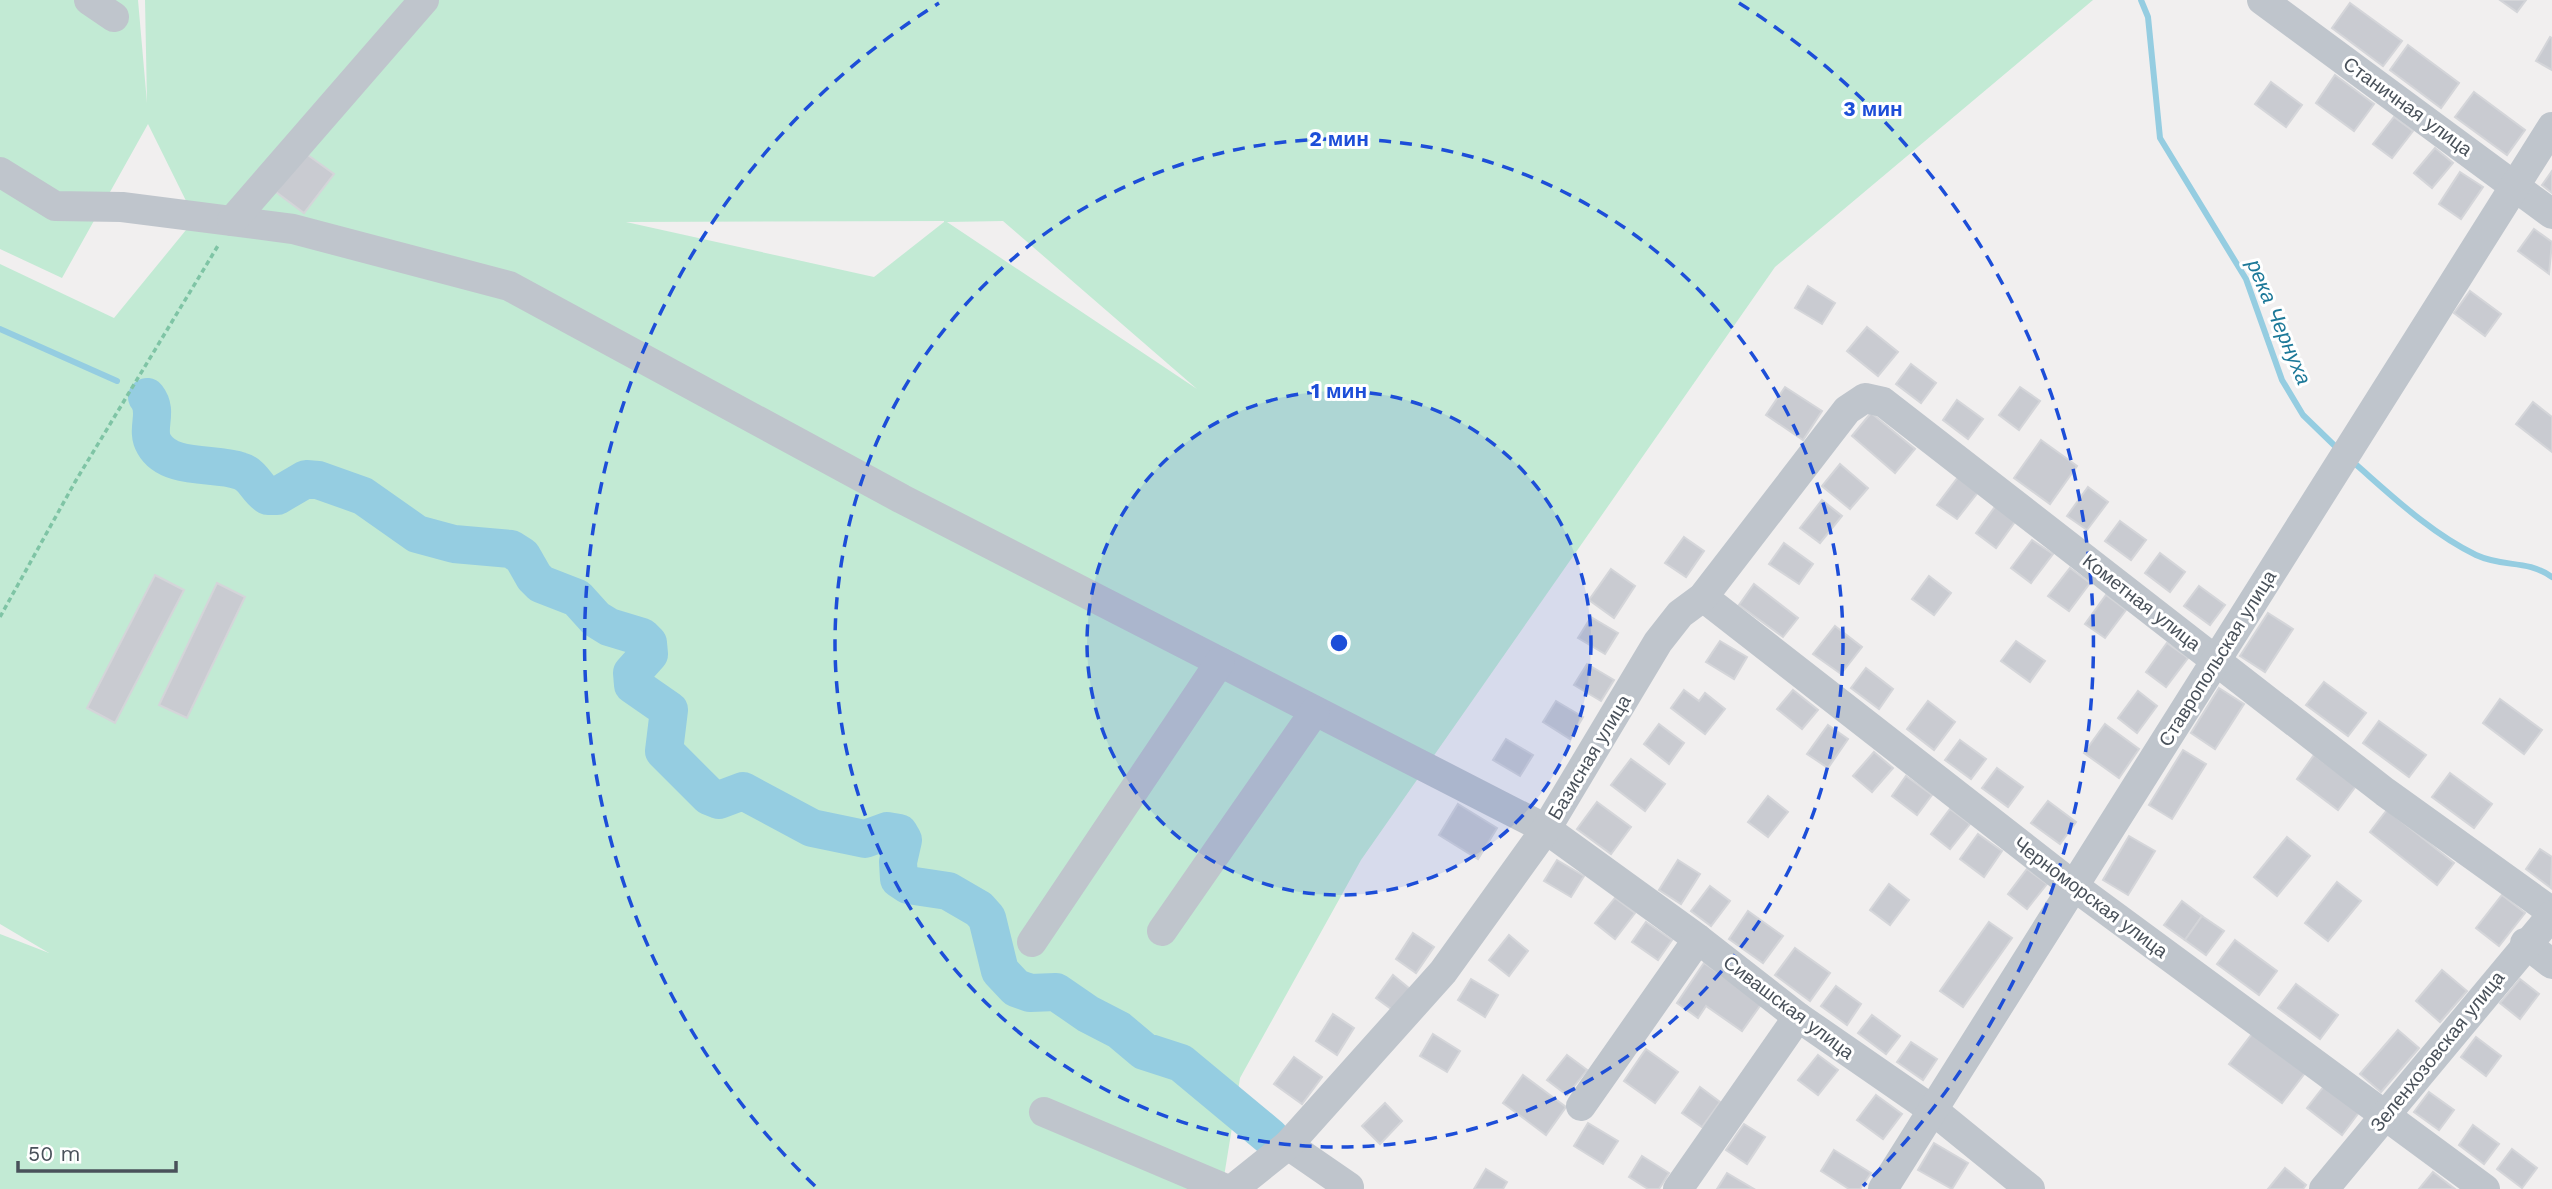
<svg xmlns="http://www.w3.org/2000/svg" width="2552" height="1189" font-family="'Work Sans',sans-serif">
<style>
.green{fill:#c2ead4;fill-rule:evenodd}
.lines{fill:none;stroke-linecap:round;stroke-linejoin:round}
.stream{stroke:#95cde1;stroke-width:6}
.river{stroke:#95cde1;stroke-width:38}
.building{fill:#c9cbd1;stroke:#d4d5d9;stroke-width:2}
.path{stroke:#7fc4a5;stroke-width:3.5;stroke-dasharray:5 3.5;stroke-linecap:butt}
.minor{stroke:#bfc5cc;stroke-width:30}
.ring{fill:none;stroke:#1d4ed8;stroke-width:3.5;stroke-dasharray:12 9}
.labels{text-anchor:middle;stroke-width:6;stroke-linejoin:round;paint-order:stroke}
.street-label{font-size:19px;fill:#49515a;stroke:#fff}
.water-label{font-size:21px;font-style:italic;fill:#1d7999;stroke:#fff}
.centre{fill:#1d4ed8;stroke:#fff;stroke-width:3.5}
.ring-label{font-size:21px;text-anchor:middle;font-weight:bold;fill:#1d4ed8;stroke:#fff;stroke-width:6;stroke-linejoin:round;paint-order:stroke}
</style>
<rect width="100%" height="100%" fill="#f1efef"/>
<path class="green" d="M0,0H138L147,103L145,0H2093L1775,267L1361,860L1240,1078L1222,1189H0V934L49,953L0,924V264L114,318L195,219L148,124L62,278L0,249ZM1003,221L1197,389L947,222ZM626,222L944,221V222L874,277Z"/>
<g class="lines">
<g class="stream">
<path d="M2141,0L2148,17L2160,138L2246,279L2282,380L2303,415L2338,449"/>
<path d="M0,329L117,381"/>
<path d="M2352,461C2390,494 2430,533 2476,555C2504,568 2526,559 2552,577"/>
</g>
<path class="river" d="M147,397C159,412 145,429 154,444C169,471 216,462 240,471C254,475 257,490 268,496H277L306,479L318,480L363,496L417,534L454,544L511,549L522,556L534,577L541,584L577,598L596,619L609,627L642,637L648,643L649,654L632,673L633,685L669,710L664,751L709,796L719,800L743,791L812,828L865,839L887,831L899,833L903,840L898,862L899,879L908,885L948,891L979,909L987,918L1000,971L1016,988L1030,993L1056,992L1088,1014L1119,1030L1144,1051L1181,1063L1270,1137"/>
</g>
<g class="building">
<path d="M2500,0H2526L2517,12Z"/>
<path d="M2350,3L2402,41L2383,66L2332,28Z"/>
<path d="M2550,37L2552,38V70L2536,61Z"/>
<path d="M2408,45L2459,83L2441,108L2390,70Z"/>
<path d="M2335,75L2374,104L2354,131L2316,103Z"/>
<path d="M2271,82L2302,105L2286,127L2255,104Z"/>
<path d="M2474,92L2525,130L2507,155L2455,117Z"/>
<path d="M2394,117L2413,131L2392,158L2373,144Z"/>
<path d="M2435,148L2453,163L2432,188L2414,173Z"/>
<path d="M305,153L334,174L304,213L276,192Z"/>
<path d="M2552,171V193L2542,185Z"/>
<path d="M2460,172L2483,187L2461,219L2439,204Z"/>
<path d="M2534,229L2552,242L2549,274L2518,251Z"/>
<path d="M1808,286L1835,303L1822,324L1795,308Z"/>
<path d="M2470,291L2501,314L2485,336L2454,313Z"/>
<path d="M1867,327L1898,352L1878,376L1847,351Z"/>
<path d="M1911,364L1936,383L1921,403L1896,384Z"/>
<path d="M1785,387L1822,411L1803,440L1766,415Z"/>
<path d="M2020,387L2040,401L2019,430L1999,415Z"/>
<path d="M1957,400L1983,419L1968,439L1943,420Z"/>
<path d="M2533,402L2552,417V452L2516,424Z"/>
<path d="M1871,413L1915,449L1895,473L1852,436Z"/>
<path d="M2041,440L2077,466L2050,504L2014,478Z"/>
<path d="M1840,464L1868,488L1850,509L1822,486Z"/>
<path d="M1959,476L1979,491L1957,519L1937,505Z"/>
<path d="M2088,487L2108,502L2087,530L2067,516Z"/>
<path d="M1822,500L1842,516L1820,543L1800,528Z"/>
<path d="M1997,504L2017,519L1996,548L1976,533Z"/>
<path d="M2120,521L2146,540L2131,560L2105,541Z"/>
<path d="M1684,537L1704,551L1686,577L1665,563Z"/>
<path d="M2032,540L2053,554L2031,583L2011,568Z"/>
<path d="M1784,543L1813,564L1799,584L1769,564Z"/>
<path d="M2160,553L2185,572L2170,592L2145,573Z"/>
<path d="M2070,568L2090,583L2069,611L2048,596Z"/>
<path d="M1611,569L1635,586L1614,618L1589,600Z"/>
<path d="M155,575L184,590L115,723L87,708Z"/>
<path d="M1929,576L1951,593L1934,615L1912,599Z"/>
<path d="M217,583L245,597L187,718L159,705Z"/>
<path d="M1754,584L1798,618L1783,637L1739,605Z"/>
<path d="M2199,586L2225,605L2210,625L2184,606Z"/>
<path d="M2106,595L2126,610L2105,638L2085,624Z"/>
<path d="M2268,613L2293,629L2265,672L2240,656Z"/>
<path d="M1591,617L1618,633L1605,654L1578,638Z"/>
<path d="M1835,626L1862,647L1841,674L1813,654Z"/>
<path d="M1720,641L1747,657L1734,679L1706,662Z"/>
<path d="M2016,641L2045,661L2030,682L2001,661Z"/>
<path d="M2167,643L2188,658L2166,687L2146,672Z"/>
<path d="M1587,664L1614,680L1601,701L1574,685Z"/>
<path d="M1866,668L1893,689L1879,709L1851,688Z"/>
<path d="M2324,682L2366,713L2348,736L2306,705Z"/>
<path d="M2219,688L2244,704L2215,749L2191,733Z"/>
<path d="M1684,690L1699,701L1705,693L1725,709L1705,734L1671,708Z"/>
<path d="M1793,690L1818,710L1802,729L1777,709Z"/>
<path d="M2138,691L2157,706L2137,733L2118,718Z"/>
<path d="M2500,699L2542,730L2524,754L2483,723Z"/>
<path d="M1556,701L1583,717L1570,739L1543,722Z"/>
<path d="M1928,701L1955,722L1934,750L1907,729Z"/>
<path d="M2379,721L2426,755L2409,777L2363,743Z"/>
<path d="M1659,724L1684,743L1669,764L1644,744Z"/>
<path d="M2105,724L2139,749L2119,778L2084,753Z"/>
<path d="M1828,725L1848,739L1828,768L1807,754Z"/>
<path d="M1506,739L1533,755L1520,776L1493,760Z"/>
<path d="M1960,740L1986,759L1971,779L1945,760Z"/>
<path d="M2183,750L2206,764L2172,819L2149,805Z"/>
<path d="M1874,752L1893,768L1872,792L1853,776Z"/>
<path d="M2314,755L2356,786L2338,810L2297,779Z"/>
<path d="M1631,759L1665,784L1645,811L1611,785Z"/>
<path d="M1997,768L2023,787L2008,807L1982,788Z"/>
<path d="M2450,773L2492,804L2474,828L2432,797Z"/>
<path d="M1906,776L1932,795L1917,815L1892,796Z"/>
<path d="M1768,796L1788,812L1768,837L1748,822Z"/>
<path d="M2048,801L2076,822L2060,844L2031,823Z"/>
<path d="M1597,802L1631,827L1611,854L1577,829Z"/>
<path d="M1458,804L1497,828L1478,859L1439,835Z"/>
<path d="M1950,809L1970,824L1950,849L1931,834Z"/>
<path d="M2387,810L2454,863L2437,885L2370,832Z"/>
<path d="M1978,834L2002,851L1984,877L1960,859Z"/>
<path d="M2129,836L2155,851L2128,895L2103,880Z"/>
<path d="M2287,837L2310,856L2277,896L2254,877Z"/>
<path d="M2540,849L2552,857L2551,888L2526,869Z"/>
<path d="M1557,860L1584,876L1571,897L1544,881Z"/>
<path d="M1678,860L1700,874L1681,904L1659,890Z"/>
<path d="M2027,869L2047,884L2027,909L2008,894Z"/>
<path d="M2337,882L2361,901L2328,941L2305,923Z"/>
<path d="M1889,884L1909,900L1890,925L1870,910Z"/>
<path d="M1710,886L1730,901L1711,926L1691,911Z"/>
<path d="M2502,895L2525,913L2499,946L2476,928Z"/>
<path d="M1615,898L1635,913L1615,939L1595,923Z"/>
<path d="M2182,901L2202,916L2185,940L2164,925Z"/>
<path d="M1748,911L1783,936L1763,963L1729,939Z"/>
<path d="M2202,916L2224,931L2206,955L2185,940Z"/>
<path d="M1646,922L1672,940L1658,960L1632,942Z"/>
<path d="M1989,922L2012,938L1963,1007L1940,991Z"/>
<path d="M1413,933L1434,947L1416,973L1396,959Z"/>
<path d="M1509,935L1528,951L1509,976L1489,960Z"/>
<path d="M2235,940L2277,971L2259,995L2217,964Z"/>
<path d="M1795,948L1830,973L1810,1001L1775,975Z"/>
<path d="M1704,963L1762,1003L1742,1031L1706,1006L1698,1018L1677,1003Z"/>
<path d="M2442,970L2467,991L2440,1022L2416,1001Z"/>
<path d="M1393,975L1410,989L1394,1011L1376,998Z"/>
<path d="M1471,979L1498,995L1485,1017L1458,1000Z"/>
<path d="M2520,979L2539,994L2520,1019L2500,1003Z"/>
<path d="M2296,984L2338,1015L2320,1039L2278,1008Z"/>
<path d="M1836,986L1861,1004L1847,1025L1821,1006Z"/>
<path d="M1333,1014L1354,1028L1337,1055L1316,1041Z"/>
<path d="M1872,1015L1900,1036L1886,1054L1858,1033Z"/>
<path d="M2398,1030L2419,1048L2381,1092L2360,1074Z"/>
<path d="M1433,1034L1460,1051L1447,1072L1420,1056Z"/>
<path d="M2252,1034L2305,1073L2282,1103L2229,1064Z"/>
<path d="M2476,1037L2501,1056L2486,1076L2461,1057Z"/>
<path d="M1911,1042L1937,1059L1923,1080L1897,1062Z"/>
<path d="M1646,1049L1678,1072L1655,1103L1624,1081Z"/>
<path d="M1567,1055L1587,1070L1567,1095L1547,1080Z"/>
<path d="M1818,1055L1838,1070L1818,1095L1798,1080Z"/>
<path d="M1294,1057L1322,1077L1302,1104L1274,1084Z"/>
<path d="M1523,1075L1566,1107L1546,1135L1503,1103Z"/>
<path d="M2325,1085L2360,1111L2342,1135L2307,1108Z"/>
<path d="M1700,1087L1720,1102L1702,1127L1682,1113Z"/>
<path d="M2429,1092L2454,1110L2439,1130L2414,1112Z"/>
<path d="M1876,1095L1902,1114L1883,1139L1857,1120Z"/>
<path d="M1385,1103L1402,1121L1380,1144L1362,1126Z"/>
<path d="M1588,1123L1618,1141L1603,1164L1574,1146Z"/>
<path d="M1744,1124L1765,1137L1747,1164L1726,1150Z"/>
<path d="M2473,1125L2499,1144L2484,1164L2459,1145Z"/>
<path d="M1934,1143L1968,1163L1952,1189L1918,1170Z"/>
<path d="M2512,1149L2537,1168L2522,1188L2497,1169Z"/>
<path d="M1834,1150L1871,1173L1860,1189H1849L1821,1171Z"/>
<path d="M1642,1156L1669,1173L1659,1189H1648L1629,1177Z"/>
<path d="M2285,1168L2306,1185L2303,1189H2268Z"/>
<path d="M1486,1169L1507,1182L1503,1189H1474Z"/>
<path d="M2433,1172L2455,1189H2419Z"/>
<path d="M1727,1173L1754,1189H1717Z"/>
</g>
<g class="lines">
<path class="path" d="M0,617L75,482L219,244"/>
<g class="minor">
<path d="M89,0L114,17"/>
<path d="M2262,0L2552,214"/>
<path d="M0,172L55,206L122,207L293,229L509,286L902,499L1546,829L1698,939L1798,1017L1934,1111L2030,1189"/>
<path d="M232,221L424,0"/>
<path d="M1703,597L2075,887L2485,1189"/>
<path d="M1162,931L1315,711"/>
<path d="M1032,942L1220,662"/>
<path d="M2525,943L2552,964"/>
<path d="M1581,1106L1698,939"/>
<path d="M1044,1112L1226,1189"/>
<path d="M1288,1145L1349,1187"/>
<path d="M1233,1189L1288,1145L1443,972L1546,829L1658,642L1680,614L1703,597L1847,410L1865,398L1883,402L2385,792L2552,912"/>
<path d="M1678,1189L1798,1017"/>
<path d="M1883,1189L2552,127"/>
<path d="M2324,1189L2552,915"/>
</g>
</g>
<circle cx="1339" cy="643" r="252" fill="#1d4ed8" fill-opacity=".12"/>
<g class="ring">
<circle cx="1339" cy="643" r="252"/>
<circle cx="1339" cy="643" r="504"/>
<path d="M815 1186A755 755 0 0 1 939 3M1739 3A755 755 0 0 1 1863 1186"/>
</g>
<g class="labels">
<g class="street-label">
<text transform="translate(2408 106) rotate(36)" y="7">Станичная улица</text>
<text transform="translate(2142 602) rotate(38)" y="7">Кометная улица</text>
<text transform="translate(2217 658) rotate(-58)" y="7">Ставропольская улица</text>
<text transform="translate(1589 757) rotate(-59)" y="7">Базисная улица</text>
<text transform="translate(2091 897) rotate(37)" y="7">Черноморская улица</text>
<text transform="translate(1789 1007) rotate(37)" y="7">Сивашская улица</text>
<text transform="translate(2437 1051) rotate(-51)" y="7">Зеленхозовская улица</text>
</g>
<g class="water-label">
<text transform="translate(2279 322) rotate(67)" y="7">река Чернуха</text>
</g>
</g>
<circle cx="1339" cy="643" r="10" class="centre"/>
<g class="ring-label">
<text x="1873" y="116">3 мин</text>
<text x="1339" y="146">2 мин</text>
<text x="1339" y="398">1 мин</text>
</g>
<path d="M18 1161v10h158v-10" fill="none" stroke="#49515a" stroke-width="3.5"/>
<text x="28" y="1161" font-size="21" fill="#49515a" stroke="#ffffff" stroke-width="5" paint-order="stroke">50 m</text>
</svg>
